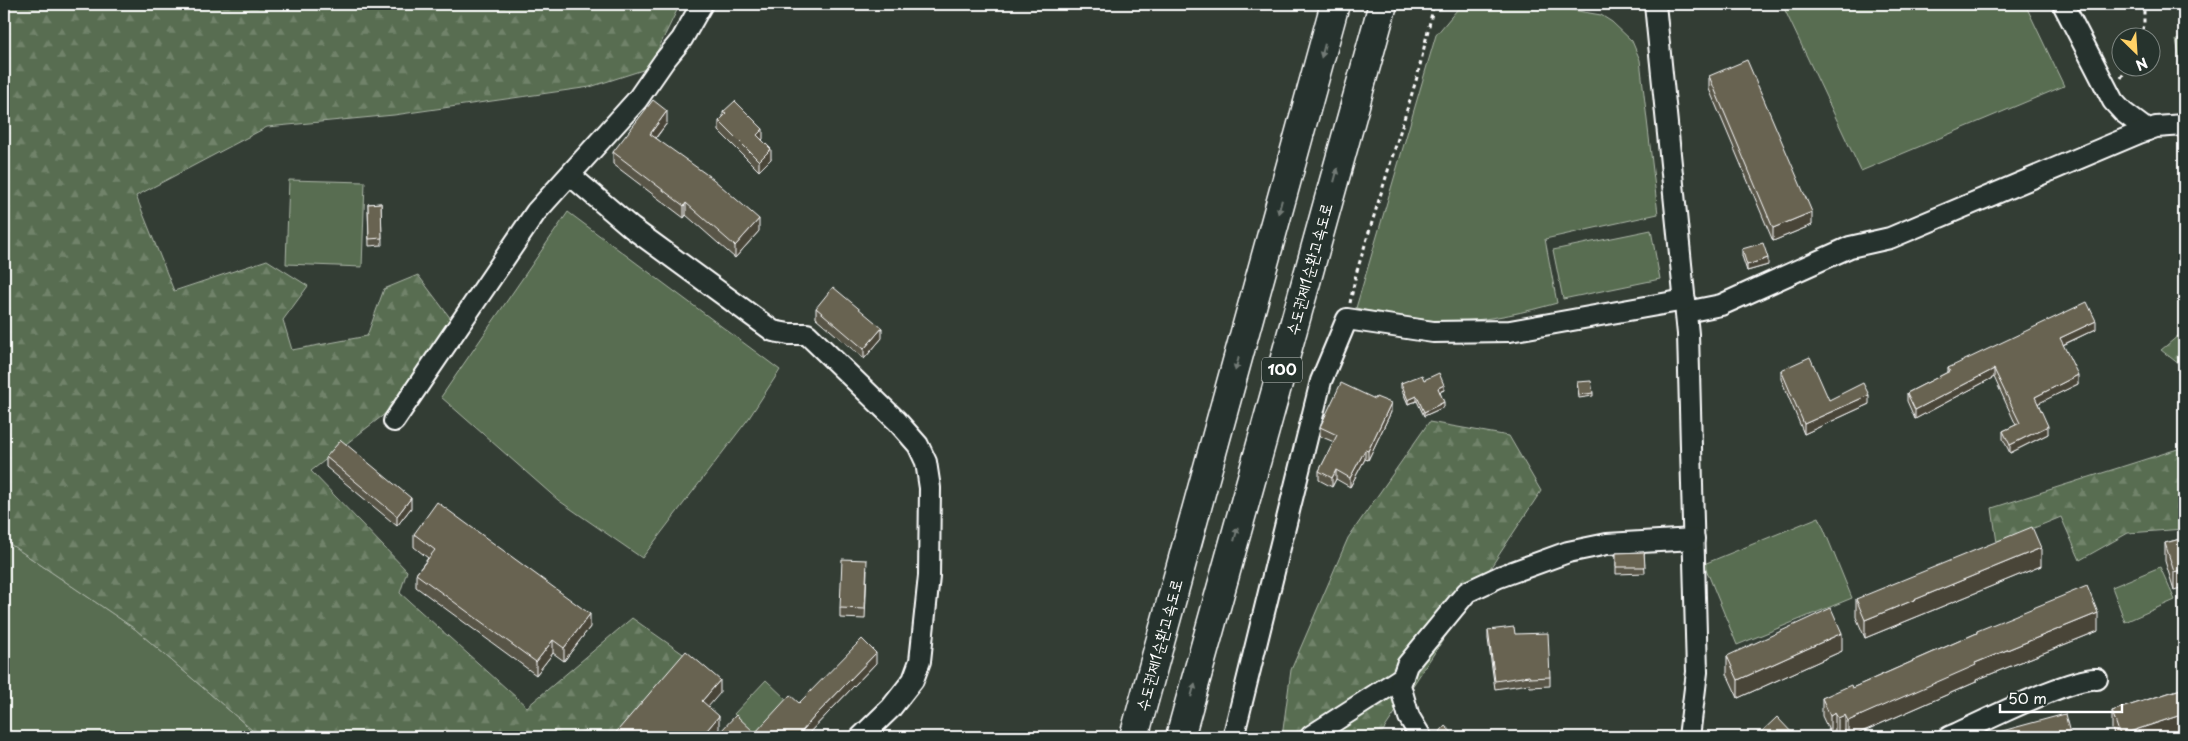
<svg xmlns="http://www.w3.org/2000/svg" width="2188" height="741" font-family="'Playpen Sans','Poor Story',sans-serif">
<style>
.grass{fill:#586d51;stroke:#acb6a8}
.forest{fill:url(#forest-firs);stroke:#acb6a8}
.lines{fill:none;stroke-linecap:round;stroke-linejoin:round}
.minor-casing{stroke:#fff;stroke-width:24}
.highway-casing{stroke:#fff;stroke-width:31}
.path{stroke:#fff;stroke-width:3;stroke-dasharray:4 4;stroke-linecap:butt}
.minor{stroke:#26332d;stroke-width:20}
.highway{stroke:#26332d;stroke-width:28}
.wall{fill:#595546;stroke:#fff}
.shaded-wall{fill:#494539;stroke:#fff}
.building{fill:#686351;stroke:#fff}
.oneway{fill:#727a76}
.labels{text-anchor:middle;stroke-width:4;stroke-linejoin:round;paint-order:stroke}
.shield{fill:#26332d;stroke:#bec2c0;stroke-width:1}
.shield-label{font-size:15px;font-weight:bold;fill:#fff}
.street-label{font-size:16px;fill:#fff;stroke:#26332d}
</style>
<defs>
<pattern id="forest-firs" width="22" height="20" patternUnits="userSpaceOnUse" patternTransform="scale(1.25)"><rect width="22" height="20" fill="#586d51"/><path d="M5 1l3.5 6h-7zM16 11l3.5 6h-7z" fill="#71836b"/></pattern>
</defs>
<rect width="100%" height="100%" fill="#333d34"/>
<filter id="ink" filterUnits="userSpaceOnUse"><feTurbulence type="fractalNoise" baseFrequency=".02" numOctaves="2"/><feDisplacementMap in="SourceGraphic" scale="10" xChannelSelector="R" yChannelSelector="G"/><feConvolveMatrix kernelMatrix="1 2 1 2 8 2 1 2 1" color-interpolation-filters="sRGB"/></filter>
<g filter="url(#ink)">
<g class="grass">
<path d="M1462,4H1537L1601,15L1612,22L1632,41L1640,60L1658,214L1545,239L1557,303C1525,312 1492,320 1459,321C1425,322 1389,315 1356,308L1436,35Z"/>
<path d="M1782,4H2025L2064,86L1861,171Z"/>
<path d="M2184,38V79L2176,40Z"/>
<path d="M289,180L365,182L362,267L286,264Z"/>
<path d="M568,212L780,370L749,418L642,558L558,500L441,397Z"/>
<path d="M1651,230L1660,279L1563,299L1553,250Z"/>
<path d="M1819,517L1852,598L1737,645L1704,564Z"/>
<path d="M4,540L135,629L260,737H4Z"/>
<path d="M2160,567L2175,600L2125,622L2112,587Z"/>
<path d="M766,680L787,700L755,734L734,714Z"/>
</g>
<g class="forest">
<path d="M4,4H680L649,68L590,87L394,115L267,127L136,196L174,291L267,260L308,286L283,320L292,350L367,336L384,289L418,275L451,319L390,410L311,471L407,571L400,593L527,707L632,618L696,663L629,737H260L135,629L4,540Z"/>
<path d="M2184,331V368L2161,350Z"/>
<path d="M1429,422L1509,436L1541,491L1383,731L1340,737H1282L1291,670L1348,538Z"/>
<path d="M2184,447V529L2128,533L2080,560L2061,517L1997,543L1992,508Z"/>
</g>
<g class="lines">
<defs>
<g id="minor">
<path d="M1655,4L1688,334L1697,672L1689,737"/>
<path d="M2063,4L2113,101L2123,112L2147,130"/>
<path d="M570,175L632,228L773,331L789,334H807L897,421L918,445L926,462L930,488L929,576L920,661L913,680L891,708L861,737"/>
<path d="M1686,312L1721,305L1850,247L1890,238L2139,133L2156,127L2184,125"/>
<path d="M394,421L536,212L637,100L664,61L682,39L702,4"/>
<path d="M1311,736L1403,677"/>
<path d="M1236,737L1235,730L1321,381L1347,319L1433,332L1510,331L1685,300"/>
<path d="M1421,737L1409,717L1400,685L1407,665L1467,592L1499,577L1568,552L1607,544L1694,539"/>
<path d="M1949,737C1977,725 2072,676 2097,679"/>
</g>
<g id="highway">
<path d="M1134,737L1335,4"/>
<path d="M1180,737L1383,4"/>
</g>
</defs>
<use href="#minor" class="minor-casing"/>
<use href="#highway" class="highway-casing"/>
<g class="path">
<path d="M2140,38L2144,25V4"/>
<path d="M2121,78L2127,68"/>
<path d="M1350,303L1356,274L1418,74L1434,4"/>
</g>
<use href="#minor" class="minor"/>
<use href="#highway" class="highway"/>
</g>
<g class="wall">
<path d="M1709,76L1812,225L1773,241L1709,89Z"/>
<path d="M723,112L763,139L762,140L771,159L759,171L719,131V121L723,117Z"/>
<path d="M667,123L656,138L759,231L735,258L686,215L684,218L613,164V152Z"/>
<path d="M381,203L382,245L369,246L368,204Z"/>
<path d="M1742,249L1768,265L1747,271L1742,256Z"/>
<path d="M816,308L882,338L864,359L816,318Z"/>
<path d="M2096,329L2063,345L2078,384L2038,403L2048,434L2010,453L2003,439V431L2016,425L1994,377L1915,419L1907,401V393L1948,372V368Z"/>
<path d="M1781,370L1829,400L1869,404L1804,434L1781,379Z"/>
<path d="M1424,380L1444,390L1440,392L1444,407L1424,416L1417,401L1408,404L1401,388V383Z"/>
<path d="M1577,382L1593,393V396L1579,398Z"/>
<path d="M1391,412L1368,460L1365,459L1350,487L1336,479L1332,487L1319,480V471L1334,442L1320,436V427Z"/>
<path d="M326,457L411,508L397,526L326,467Z"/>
<path d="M414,534L590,627L564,661L553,653L536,675L416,587V574L428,558L414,547Z"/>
<path d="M2184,538L2174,590L2165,561V543Z"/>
<path d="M1644,552L1645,573L1616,574V553Z"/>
<path d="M2041,566L1865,638L1856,617V599Z"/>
<path d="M867,570L865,619L840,618V608Z"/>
<path d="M1488,630L1515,634L1550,677V686L1530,687L1529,684L1495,689L1488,639Z"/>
<path d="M1977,631H2098L1976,680V682L1850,737H1848L1845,732L1838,736L1835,730L1830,733L1822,716V698L1852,688L1977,633Z"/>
<path d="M1842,651L1738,698L1727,674V656Z"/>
<path d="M876,663L805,737H721V731L755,733L799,703Z"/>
<path d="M2184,688V732L2169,737H2115L2112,729V711Z"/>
</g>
<g class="shaded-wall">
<path d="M667,111V123L650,145V134Z"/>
<path d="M763,129V139L757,145V135Z"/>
<path d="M771,149V159L759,171V161Z"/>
<path d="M686,203V215L684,218V206Z"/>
<path d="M1812,212V225L1773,241V228Z"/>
<path d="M759,219V231L735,258V246Z"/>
<path d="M1768,258V265L1747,271V265Z"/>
<path d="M2096,321V329L2060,346V338Z"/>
<path d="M882,328V338L864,359V349Z"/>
<path d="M1994,369V377L1915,419V410Z"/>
<path d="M2078,375V384L2035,405V397Z"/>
<path d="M1444,385V390L1438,392V388Z"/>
<path d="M1869,395V404L1804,434V424Z"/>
<path d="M1417,396V401L1408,404V400Z"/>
<path d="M1444,402V407L1424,416V412Z"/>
<path d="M1391,403V412L1368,460V451Z"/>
<path d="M2048,426V434L2010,453V445Z"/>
<path d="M1365,450V459L1350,487V478Z"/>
<path d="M1336,470V479L1332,487V478Z"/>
<path d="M411,498V508L397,526V516Z"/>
<path d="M2041,548V566L1865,638V620Z"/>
<path d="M2184,569V587L2174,590V572Z"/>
<path d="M2098,613V631L1976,680V682L1850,737H1848V721L1975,663Z"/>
<path d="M590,614V627L564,661V648Z"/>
<path d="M1842,633V651L1738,698V680Z"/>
<path d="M553,640V653L536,675V662Z"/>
<path d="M876,653V663L805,737H797L814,717Z"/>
<path d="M720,680V693L702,714V701Z"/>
<path d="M1835,713V730L1830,733V716Z"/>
<path d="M2184,714V732L2169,737H2120V735Z"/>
<path d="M1845,715V732L1838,736V718Z"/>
<path d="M719,716V729L712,737H701Z"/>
</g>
<g class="building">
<path d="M1747,60L1812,212L1773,228L1709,76Z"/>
<path d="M653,100L667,111L650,134L713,179L759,219L735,246L686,203L684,206L613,152Z"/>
<path d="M735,101L763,129L757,135L771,149L759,161L719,121L726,114L723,112Z"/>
<path d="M381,203L382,238L369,239L368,204Z"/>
<path d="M1763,243L1768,258L1747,265L1742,249Z"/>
<path d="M833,287L882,328L864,349L816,308Z"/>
<path d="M2087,302L2096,321L2060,338L2078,375L2035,397L2048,426L2010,445L2003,431L2020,423L1994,369L1915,410L1907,393L1950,371L1948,368Z"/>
<path d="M1810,357L1829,400L1863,383L1869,395L1804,424L1781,370Z"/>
<path d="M1439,373L1444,385L1438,388L1444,402L1424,412L1417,396L1408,400L1401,383L1422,375L1424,380Z"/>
<path d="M1591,381L1593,393L1579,395L1577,382Z"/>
<path d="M1341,383L1375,399L1376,397L1391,403L1368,451L1365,450L1350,478L1336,470L1332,478L1319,471L1337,435L1320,427Z"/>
<path d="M341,440L411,498L397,516L326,457Z"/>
<path d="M437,502L590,614L564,648L553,640L536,662L416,574L435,550L414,534Z"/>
<path d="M2032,527L2041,548L1865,620L1856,599Z"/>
<path d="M2184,538V569L2174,572L2165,543Z"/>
<path d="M1644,552L1645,567H1616V553Z"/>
<path d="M842,559L867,560L865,609L840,608Z"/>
<path d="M2087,586L2098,613L1975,663L1976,665L1848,721L1845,715L1838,718L1835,713L1830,716L1822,698L1851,685L1852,688L1977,633V631Z"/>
<path d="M1831,608L1842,633L1738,680L1727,656Z"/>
<path d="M1514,627L1515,634L1548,633L1550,677L1530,678L1529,676L1495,681L1488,630Z"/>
<path d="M862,639L876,653L814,717L797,737H728L721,731L736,715L755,733L790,695L799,703Z"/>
<path d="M686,651L720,680L702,701L719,716L701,737H612Z"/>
<path d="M2184,688V714L2120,735L2112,711Z"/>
<path d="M2065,714L2071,737H1980Z"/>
<path d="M1777,717L1795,736L1793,737H1756Z"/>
<path d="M1445,726L1457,737H1435Z"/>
</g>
<defs><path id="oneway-solid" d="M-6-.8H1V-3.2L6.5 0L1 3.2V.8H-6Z" transform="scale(1.25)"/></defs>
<g class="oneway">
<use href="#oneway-solid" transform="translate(1323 51) rotate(105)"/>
<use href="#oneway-solid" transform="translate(1336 175) rotate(-75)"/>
<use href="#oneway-solid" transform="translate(1280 207) rotate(105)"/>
<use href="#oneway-solid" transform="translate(1237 364) rotate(105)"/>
<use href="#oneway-solid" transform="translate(1236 534) rotate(-75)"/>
<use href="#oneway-solid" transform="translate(1193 690) rotate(-75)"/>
</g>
</g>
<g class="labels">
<rect class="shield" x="1262" y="357.5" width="40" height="25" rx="4"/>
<g class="shield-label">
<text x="1282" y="375">100</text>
</g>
<g class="street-label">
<text transform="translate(1309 269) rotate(-75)" y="6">수도권제1순환고속도로</text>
<text transform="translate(1159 645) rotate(-75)" y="6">수도권제1순환고속도로</text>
</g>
</g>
<rect width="2188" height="741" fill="none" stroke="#26332d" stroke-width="20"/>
<rect x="10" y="10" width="2168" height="721" fill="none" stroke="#fff" stroke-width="2" filter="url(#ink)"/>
<g transform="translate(2136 52) rotate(155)"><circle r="24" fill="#26332d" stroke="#7d8581"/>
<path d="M0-4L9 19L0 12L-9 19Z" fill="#ffd166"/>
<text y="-8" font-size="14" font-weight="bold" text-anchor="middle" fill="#ffffff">N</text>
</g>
<path d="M2000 704v8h122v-8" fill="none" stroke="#ffffff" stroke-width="2.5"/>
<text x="2008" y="704" font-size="15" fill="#ffffff" stroke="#26332d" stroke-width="4" paint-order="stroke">50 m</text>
</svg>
